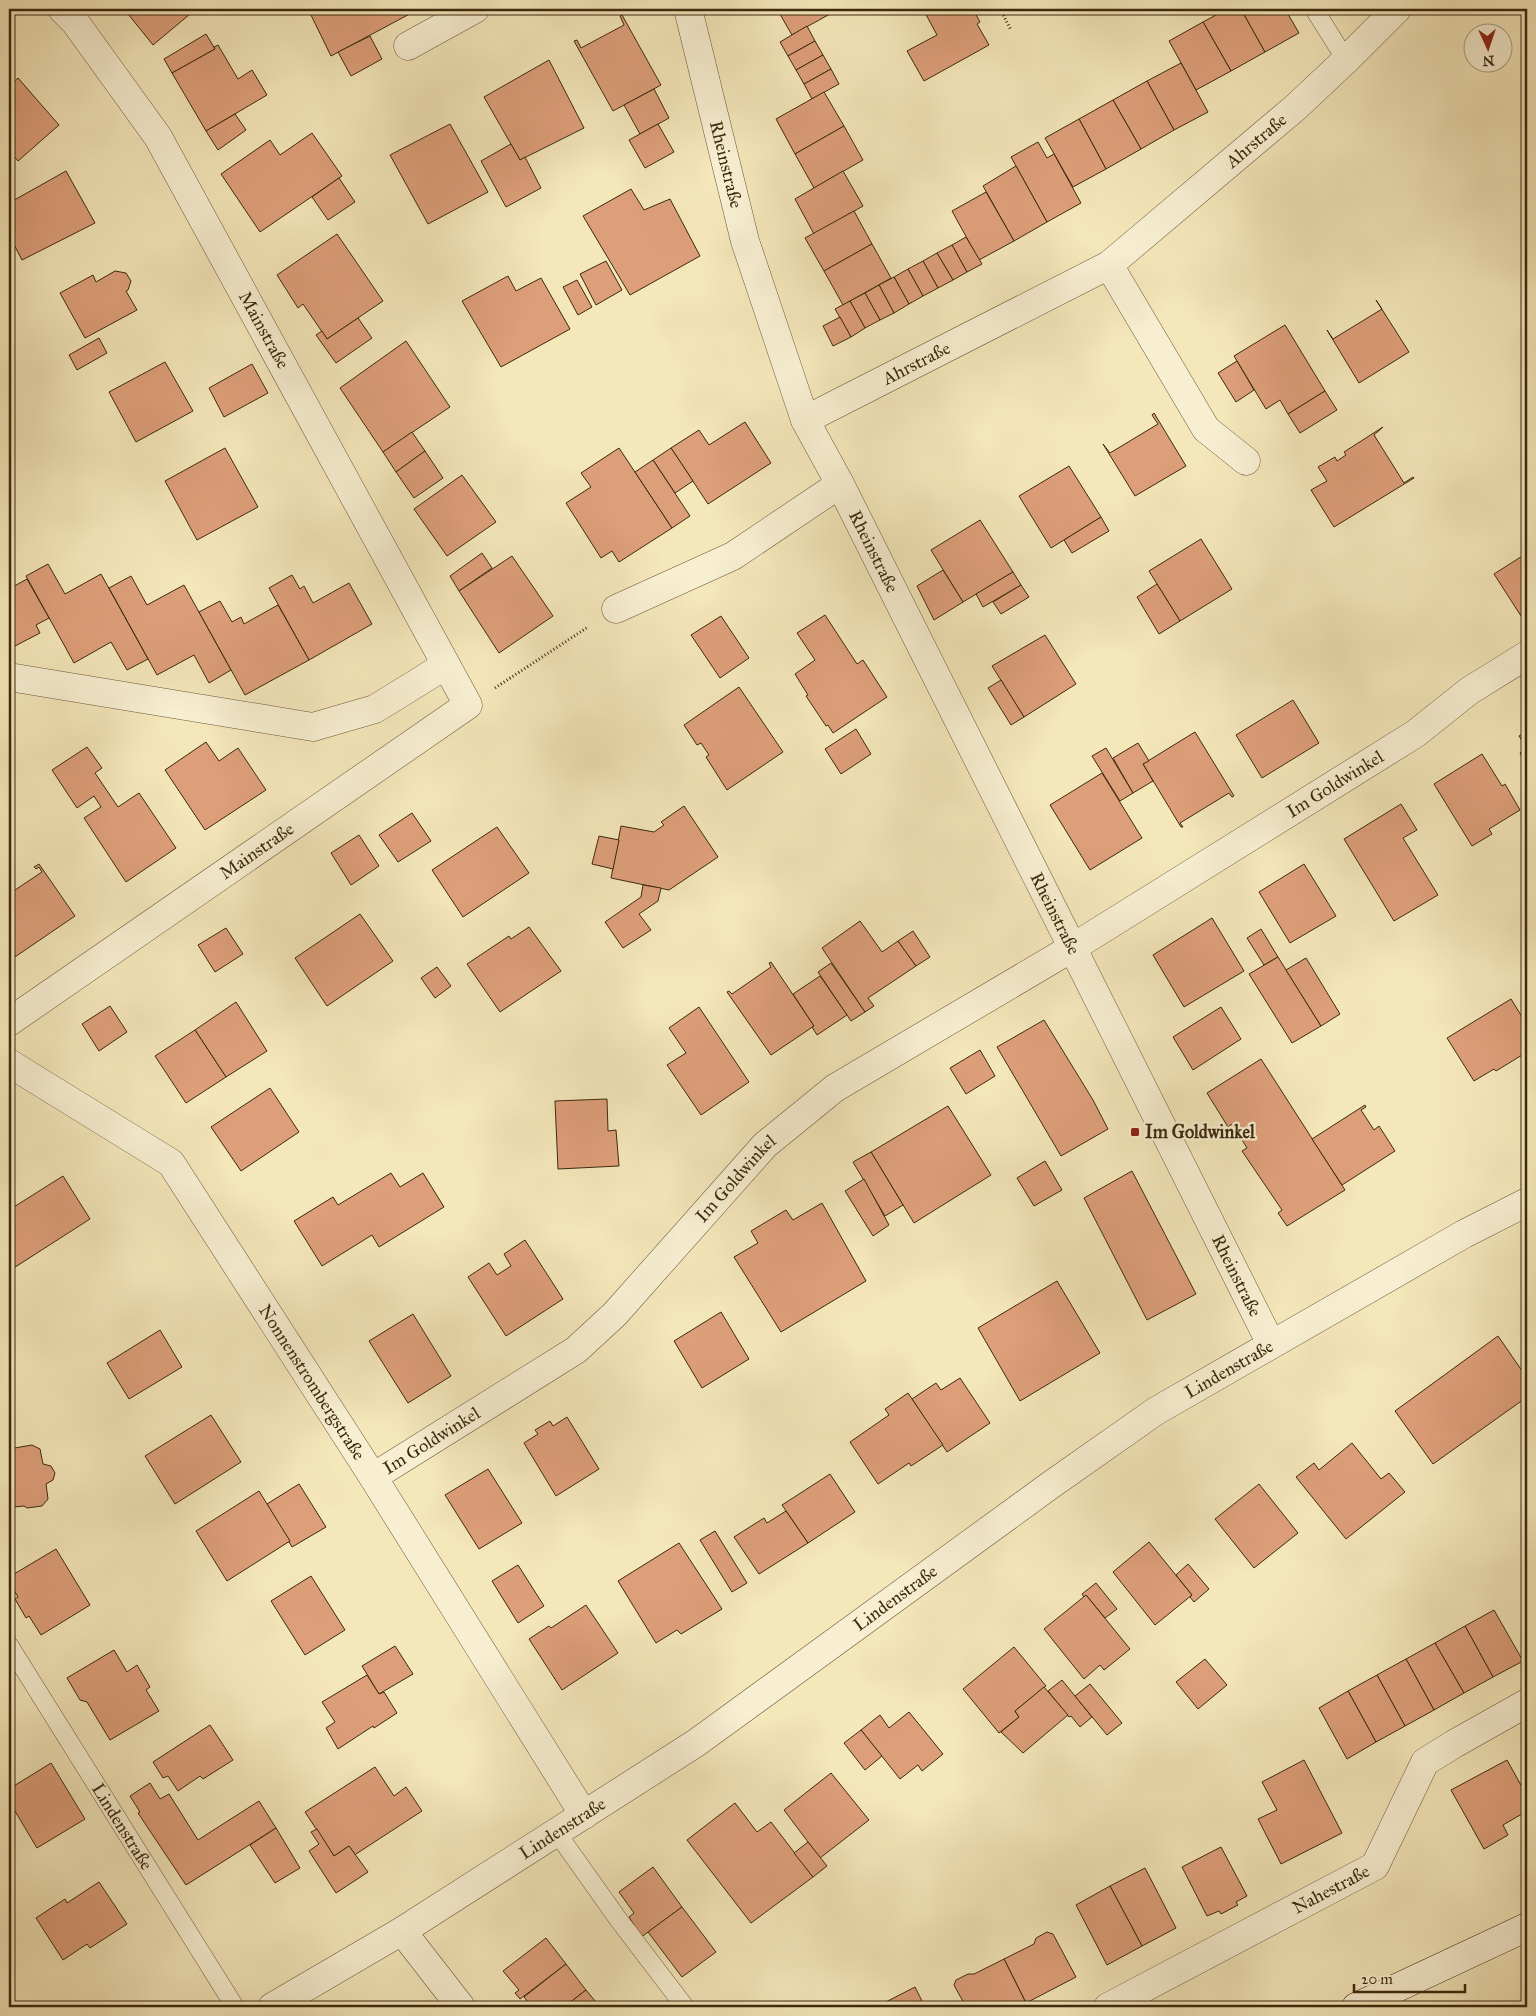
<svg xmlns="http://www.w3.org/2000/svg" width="1536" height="2016" font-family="'IM FELL Great Primer',serif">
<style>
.building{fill:#dd9f7a;stroke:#3c290e}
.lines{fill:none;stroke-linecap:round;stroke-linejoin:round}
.lane-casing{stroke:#6a5839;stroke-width:19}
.street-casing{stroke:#6a5839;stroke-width:29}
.secondary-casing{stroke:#3c290e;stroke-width:29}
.path{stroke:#3c290e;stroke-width:3;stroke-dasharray:1 2.5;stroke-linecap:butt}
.lane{stroke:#f8efd2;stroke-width:18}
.street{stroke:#f8efd2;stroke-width:28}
.secondary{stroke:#f8efd2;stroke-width:28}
.poi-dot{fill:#8f2418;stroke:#f8efd2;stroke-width:2}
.labels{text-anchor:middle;stroke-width:4.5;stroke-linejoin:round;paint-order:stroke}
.street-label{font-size:18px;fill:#3c290e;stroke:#f8efd2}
.poi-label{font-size:18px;font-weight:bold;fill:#3c290e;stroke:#f8efd2;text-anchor:start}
</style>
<rect width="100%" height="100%" fill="#f4e7ba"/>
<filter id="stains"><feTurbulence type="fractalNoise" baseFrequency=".004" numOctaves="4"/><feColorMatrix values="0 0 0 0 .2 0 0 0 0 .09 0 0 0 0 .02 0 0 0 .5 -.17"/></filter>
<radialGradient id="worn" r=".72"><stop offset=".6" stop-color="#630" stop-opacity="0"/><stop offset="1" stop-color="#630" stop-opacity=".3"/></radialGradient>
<g class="building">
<path d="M124,9H196L153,45Z"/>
<path d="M308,9H419L331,56Z"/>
<path d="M777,9H839L792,35Z"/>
<path d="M923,9H973L980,22L977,24L989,45L924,81L907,51L937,35Z"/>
<path d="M1227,9H1241L1265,52L1231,71L1203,22Z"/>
<path d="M1241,9H1285L1299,33L1265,52Z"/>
<path d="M622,15L661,85L613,111L574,41L577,40L581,48L624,25L620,16Z"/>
<path d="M1203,22L1231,71L1196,90L1169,41Z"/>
<path d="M807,26L815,41L788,56L780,42Z"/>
<path d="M206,34L215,49L172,73L164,59Z"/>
<path d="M370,36L382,59L351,76L338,52Z"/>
<path d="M815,41L823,55L796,70L788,56Z"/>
<path d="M218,45L238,79L252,70L267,95L206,131L172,73L215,49L214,47Z"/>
<path d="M823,55L831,69L804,84L796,70Z"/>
<path d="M549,60L584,128L520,160L484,97Z"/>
<path d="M1181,63L1208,112L1174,130L1147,81Z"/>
<path d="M831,69L839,84L812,99L804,84Z"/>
<path d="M18,78L59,125L18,161L13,155L9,158V86Z"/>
<path d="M1147,81L1174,130L1141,149L1113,100Z"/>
<path d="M654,89L669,118L640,134L624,105Z"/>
<path d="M824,92L844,126L795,154L776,119Z"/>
<path d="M1113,100L1141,149L1106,169L1079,119Z"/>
<path d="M235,114L246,130L218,150L206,131Z"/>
<path d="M1079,119L1106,169L1073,187L1045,138Z"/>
<path d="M450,124L488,192L428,224L390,155Z"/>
<path d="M658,124L674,152L645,168L629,140Z"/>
<path d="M844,126L863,160L814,188L795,154Z"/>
<path d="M312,133L342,176L260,232L221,174L270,140L280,155Z"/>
<path d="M1038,142L1047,158L1054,154L1081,203L1047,222L1011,157Z"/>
<path d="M511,144L520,160L525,157L541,188L506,207L481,161Z"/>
<path d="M1016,166L1047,222L1014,241L983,186Z"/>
<path d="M66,171L95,223L22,260L9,235V203Z"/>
<path d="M843,171L863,206L814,234L795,199Z"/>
<path d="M339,178L355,202L328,220L312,197Z"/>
<path d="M631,189L644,210L670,199L700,256L630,295L583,216Z"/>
<path d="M986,192L1014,241L979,260L952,211Z"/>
<path d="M854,211L872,244L824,271L805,238Z"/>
<path d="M337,234L383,301L327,339L303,304L298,308L277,275Z"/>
<path d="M966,237L982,264L967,272L952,245Z"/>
<path d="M872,244L891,278L843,305L824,271Z"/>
<path d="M952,245L967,272L953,280L937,253Z"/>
<path d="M937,253L953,280L938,288L923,261Z"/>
<path d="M606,261L622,290L596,305L580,274Z"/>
<path d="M923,261L938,288L923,296L908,269Z"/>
<path d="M908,269L923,296L909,304L894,277Z"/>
<path d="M115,271L126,273L131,281L128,290L126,291L137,310L85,338L60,293L93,275L96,282Z"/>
<path d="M508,276L516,291L541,278L570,329L501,367L462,301Z"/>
<path d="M894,277L909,304L894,313L879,285Z"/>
<path d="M577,280L592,307L578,315L563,287Z"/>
<path d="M879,285L894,313L880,320L865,293Z"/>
<path d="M865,293L880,320L865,328L850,301Z"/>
<path d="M1376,300L1409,352L1359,383L1327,330L1333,339L1382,309Z"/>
<path d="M850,301L865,328L851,337L835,309Z"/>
<path d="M840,317L851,337L833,346L823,326Z"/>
<path d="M358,318L372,338L336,363L316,335L322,331L327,339Z"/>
<path d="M1285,325L1325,391L1288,414L1280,400L1266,409L1234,356Z"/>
<path d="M99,338L107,353L77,370L69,355Z"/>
<path d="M406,341L450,407L383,452L340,388Z"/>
<path d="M1237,361L1254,390L1236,402L1218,373Z"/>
<path d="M165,362L193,411L136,442L109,392Z"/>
<path d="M252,364L268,393L224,417L209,388Z"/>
<path d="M1325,391L1337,410L1300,433L1288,414Z"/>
<path d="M1154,413L1186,466L1135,496L1103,444L1110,453L1158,424L1152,415Z"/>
<path d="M745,422L771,463L708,504L671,448L699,430L709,445Z"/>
<path d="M1383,427L1374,435L1404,483L1413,477L1414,478L1334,527L1311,490L1327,481L1318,467L1335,457L1337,461L1346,455L1344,452Z"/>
<path d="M412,432L425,451L396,472L383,452Z"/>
<path d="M225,448L258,507L197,540L165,481Z"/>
<path d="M619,448L672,528L619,562L612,551L601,558L566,503L591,487L581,473Z"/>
<path d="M671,448L693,481L675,493L653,460Z"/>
<path d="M425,451L443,478L414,498L396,472Z"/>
<path d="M653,460L690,516L672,528L635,472Z"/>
<path d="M1069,466L1101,517L1051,548L1019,496Z"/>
<path d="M462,475L496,522L447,556L414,509Z"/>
<path d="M1101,517L1109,531L1072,553L1064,540Z"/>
<path d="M980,520L1013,572L963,602L931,550Z"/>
<path d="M1201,539L1232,589L1180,621L1149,571Z"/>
<path d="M482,553L492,568L459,591L450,576Z"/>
<path d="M1527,553V613L1521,616L1494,574Z"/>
<path d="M512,556L553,616L499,653L459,591Z"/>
<path d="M48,564L65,594L101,574L148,659L127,670L111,642L74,663L26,576Z"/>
<path d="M943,570L963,602L934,620L917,586Z"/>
<path d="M1013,572L1021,585L983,607L976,594Z"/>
<path d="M292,575L300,589L304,586L313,603L349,583L372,624L309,660L269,588Z"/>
<path d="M131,576L147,605L184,585L231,670L209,683L194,655L157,675L109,588Z"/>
<path d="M27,579L49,618L36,625L40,633L15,646L9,634V589Z"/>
<path d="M1157,584L1180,621L1159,634L1137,597Z"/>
<path d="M1021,585L1029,597L1001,614L993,602Z"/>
<path d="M220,601L232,622L241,617L244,624L278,605L309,660L245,695L199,612Z"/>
<path d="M825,615L857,664L863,660L887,697L833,733L828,725L826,726L806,696L808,695L795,674L815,660L797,633Z"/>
<path d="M721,616L749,658L720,678L691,635Z"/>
<path d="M1045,635L1076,684L1024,717L992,666Z"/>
<path d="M1001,680L1024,717L1011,725L988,688Z"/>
<path d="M739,687L783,752L727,790L706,757L709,755L701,743L697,745L684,725Z"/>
<path d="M1293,700L1319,743L1262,778L1236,735Z"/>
<path d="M856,729L871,754L841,774L825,749Z"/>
<path d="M1527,731V760L1525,762L1520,753L1527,748L1519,736Z"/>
<path d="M1195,732L1234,796L1232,797L1229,793L1180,823L1183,827H1181L1143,764Z"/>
<path d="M206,742L219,761L238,748L266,790L205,830L165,770Z"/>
<path d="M1138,743L1149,761L1143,764L1153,781L1133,793L1113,758Z"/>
<path d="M87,747L102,768L95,773L118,807L139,793L176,848L126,882L84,818L101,807L94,796L77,808L52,770Z"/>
<path d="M1106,748L1133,793L1120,801L1092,756Z"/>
<path d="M1482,754L1502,786L1505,784L1520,810L1489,829L1492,834L1472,846L1434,784Z"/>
<path d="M1102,773L1142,838L1090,870L1050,805Z"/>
<path d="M1401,804L1417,830L1403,838L1438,895L1394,921L1344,839Z"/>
<path d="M684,806L718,857L669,890L611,878L621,826L654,832L664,825L661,822Z"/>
<path d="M412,813L431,841L398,862L379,835Z"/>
<path d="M497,827L529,873L463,917L432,870Z"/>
<path d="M359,835L379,866L351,885L331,853Z"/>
<path d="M599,836L619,840L613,869L592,864Z"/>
<path d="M39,864L75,916L9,961V894L42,872L39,867L36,869L34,867Z"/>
<path d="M1304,864L1336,916L1290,943L1259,892Z"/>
<path d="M643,885L661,888L658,901L639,914L651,930L623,948L605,922L641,897Z"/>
<path d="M360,914L393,961L327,1006L295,958Z"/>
<path d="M1212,918L1244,971L1184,1007L1153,955Z"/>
<path d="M860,921L882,952L898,941L916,966L868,998L874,1006L865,1012L822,948Z"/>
<path d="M529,927L561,971L500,1012L467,964L509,936L511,939Z"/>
<path d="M226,928L243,954L215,972L198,945Z"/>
<path d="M1261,929L1278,957L1264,965L1247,938Z"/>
<path d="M913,931L930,957L916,966L898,941Z"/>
<path d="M1278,957L1321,1026L1292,1043L1249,974Z"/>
<path d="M1306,958L1340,1014L1321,1026L1286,970Z"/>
<path d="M771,962L814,1026L771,1055L727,992L729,991L732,994L771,967L769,963Z"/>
<path d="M831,963L865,1012L851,1021L818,972Z"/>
<path d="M437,967L451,986L435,998L421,978Z"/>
<path d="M820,976L847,1015L817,1035L812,1027L814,1026L793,994Z"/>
<path d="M1511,999L1524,1020L1527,1018V1052L1496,1071L1494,1069L1474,1081L1447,1038Z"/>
<path d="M236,1002L267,1051L226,1077L195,1030Z"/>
<path d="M110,1006L127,1032L99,1051L82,1024Z"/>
<path d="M699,1007L749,1082L701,1115L667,1065L686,1053L669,1028Z"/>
<path d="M1221,1007L1241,1039L1193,1070L1173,1037Z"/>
<path d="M1044,1020L1093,1100L1108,1129L1061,1156L997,1047Z"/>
<path d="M195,1030L226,1077L186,1103L155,1056Z"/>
<path d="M980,1050L995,1076L966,1094L950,1068Z"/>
<path d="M1261,1059L1345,1190L1287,1226L1278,1213L1282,1210L1242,1151L1247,1148L1232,1124L1228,1127L1207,1093Z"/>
<path d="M270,1088L299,1132L241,1171L211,1127Z"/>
<path d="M607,1099L608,1131L616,1130L619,1166L558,1169L555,1101Z"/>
<path d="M1365,1105L1366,1107L1361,1110L1374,1130L1379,1126L1395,1151L1342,1185L1312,1139Z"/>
<path d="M948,1106L991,1175L914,1223L871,1152Z"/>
<path d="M871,1152L903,1205L885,1216L853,1162Z"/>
<path d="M1045,1161L1062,1190L1034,1206L1017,1178Z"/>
<path d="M1132,1171L1196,1294L1147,1320L1084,1198Z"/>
<path d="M391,1173L400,1187L423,1173L444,1207L379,1247L372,1235L322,1266L294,1221L333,1197L338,1205Z"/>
<path d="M63,1176L90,1219L9,1271V1210Z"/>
<path d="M864,1179L889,1225L873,1236L845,1191Z"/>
<path d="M822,1203L866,1281L781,1332L734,1257L758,1243L751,1231L786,1210L793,1220Z"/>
<path d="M525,1240L563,1299L506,1336L468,1277L489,1263L497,1275L511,1266L504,1254Z"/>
<path d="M1057,1281L1100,1353L1020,1401L978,1328Z"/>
<path d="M721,1312L749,1359L702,1388L674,1341Z"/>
<path d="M413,1314L451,1376L408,1403L369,1341Z"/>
<path d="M160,1330L182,1367L129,1399L107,1363Z"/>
<path d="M1498,1336L1527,1378V1397L1433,1464L1395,1411Z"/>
<path d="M960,1378L990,1423L947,1452L912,1399L936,1383L941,1390Z"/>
<path d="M908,1393L943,1445L911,1466L909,1463L878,1484L850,1442L889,1415L885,1409Z"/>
<path d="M211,1415L241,1462L175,1504L145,1456Z"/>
<path d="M567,1417L599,1469L556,1496L524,1443L538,1434L535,1430L550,1421L553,1426Z"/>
<path d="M1352,1443L1381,1479L1389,1473L1405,1492L1346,1539L1296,1477L1314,1463L1319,1470Z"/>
<path d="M32,1445L40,1449L43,1464L51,1466L55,1473L53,1480L46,1484L48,1499L42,1506L27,1508L24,1506L14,1507L12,1511H9V1449Z"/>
<path d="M488,1469L522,1523L479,1549L445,1495Z"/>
<path d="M830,1474L855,1512L808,1543L782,1505Z"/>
<path d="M299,1484L326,1527L292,1547L267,1504Z"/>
<path d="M1259,1484L1298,1533L1254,1568L1215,1519Z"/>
<path d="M259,1491L290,1541L227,1581L196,1531Z"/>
<path d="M786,1511L808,1543L759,1574L734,1537L764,1518L767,1523Z"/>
<path d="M715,1531L747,1583L732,1592L700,1540Z"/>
<path d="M1149,1542L1192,1595L1155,1625L1113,1572Z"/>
<path d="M679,1543L722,1609L681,1634L677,1630L656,1643L618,1581Z"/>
<path d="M56,1549L90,1605L41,1635L29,1616L26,1618L15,1599L18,1597L9,1581V1577Z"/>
<path d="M1188,1564L1209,1589L1194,1602L1190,1597L1192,1595L1176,1575Z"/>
<path d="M518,1565L544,1606L518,1623L492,1581Z"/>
<path d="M311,1576L345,1630L305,1655L271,1601Z"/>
<path d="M1096,1583L1117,1609L1105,1618L1086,1595L1084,1597L1082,1594Z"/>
<path d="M1086,1595L1130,1649L1104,1670L1100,1665L1084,1679L1044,1629Z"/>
<path d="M586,1605L618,1653L562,1690L529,1639L549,1626L551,1628Z"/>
<path d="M1494,1610L1523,1661L1493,1677L1465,1626Z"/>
<path d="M1465,1626L1493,1677L1464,1693L1435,1643Z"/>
<path d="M1435,1643L1464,1693L1434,1710L1406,1659Z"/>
<path d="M395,1646L413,1674L379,1694L362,1666Z"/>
<path d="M1014,1647L1046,1686L1015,1711L1019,1717L999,1733L963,1689Z"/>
<path d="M114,1650L127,1672L137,1665L150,1687L146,1690L159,1711L110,1740L87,1702L80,1700L67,1678Z"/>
<path d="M1205,1659L1227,1685L1198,1709L1176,1682Z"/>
<path d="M1406,1659L1434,1710L1405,1726L1377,1675Z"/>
<path d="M367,1675L379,1694L384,1692L397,1713L374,1728L373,1726L338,1749L326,1728L335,1722L322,1702Z"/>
<path d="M1377,1675L1405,1726L1376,1742L1348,1691Z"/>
<path d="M1062,1680L1092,1717L1080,1727L1071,1716L1069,1717L1048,1691Z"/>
<path d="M1090,1684L1122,1723L1107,1735L1075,1696Z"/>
<path d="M1044,1687L1068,1715L1023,1753L1001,1732L1019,1717L1015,1711Z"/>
<path d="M1348,1691L1376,1742L1347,1759L1319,1708Z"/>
<path d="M909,1712L943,1754L922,1771L918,1765L900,1779L861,1730L880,1715L889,1728Z"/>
<path d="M210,1725L233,1760L203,1779L200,1776L178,1791L168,1776L163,1778L153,1762Z"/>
<path d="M861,1730L882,1756L865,1770L844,1743Z"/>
<path d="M1304,1760L1342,1833L1281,1864L1258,1819L1277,1810L1262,1782Z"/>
<path d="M1507,1760L1527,1796V1811L1503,1825L1508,1835L1484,1849L1451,1790Z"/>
<path d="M51,1763L85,1819L37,1848L9,1801V1789Z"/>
<path d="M375,1767L394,1796L406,1787L422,1811L356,1854L355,1855L349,1846L334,1856L305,1812Z"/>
<path d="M831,1773L869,1820L820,1858L784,1810Z"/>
<path d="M150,1783L160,1799L169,1794L198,1840L259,1801L276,1828L186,1885L138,1813L140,1812L130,1796Z"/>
<path d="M735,1803L757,1832L771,1822L813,1877L751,1923L687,1840Z"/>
<path d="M276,1828L300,1868L275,1883L250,1845Z"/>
<path d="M317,1829L334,1856L349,1846L368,1872L336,1893L309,1851L319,1844L311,1832Z"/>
<path d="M808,1842L827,1866L813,1877L794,1853Z"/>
<path d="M1221,1847L1247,1896L1236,1902L1238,1905L1221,1914L1219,1911L1207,1916L1182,1867Z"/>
<path d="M653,1867L682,1907L640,1938L631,1927L634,1925L629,1917L634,1913L619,1892Z"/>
<path d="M1145,1868L1176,1928L1142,1946L1110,1886Z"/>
<path d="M99,1882L127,1924L90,1948L87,1944L63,1960L36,1918L65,1899L67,1903Z"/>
<path d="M1110,1886L1142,1946L1107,1965L1076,1905Z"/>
<path d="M682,1907L716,1952L682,1977L648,1932Z"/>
<path d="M1047,1932L1053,1934L1076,1977L1026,2003L1004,1959L1034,1944L1036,1938Z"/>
<path d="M546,1938L566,1964L520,1999L515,1993L519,1990L503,1971Z"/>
<path d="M1004,1959L1026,2003L1018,2007H966L954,1985L956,1980L968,1974H974Z"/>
<path d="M566,1964L586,1990L564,2007H532L524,1997Z"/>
<path d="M915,1987L925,2007H881L880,2005Z"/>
<path d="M586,1990L600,2007H564Z"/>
</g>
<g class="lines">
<defs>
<g id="lane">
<path d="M1314,9L1346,60"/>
<path id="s1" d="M9,1645L235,2007"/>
<path d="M557,1833L618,1919L685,2007"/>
</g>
<g id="street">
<path id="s2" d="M688,9L745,241L805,420L840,484L1271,1344"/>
<path d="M408,46L475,9"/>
<path d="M1109,265L1206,429L1246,461"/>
<path id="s3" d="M805,420L1109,265L1296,107L1346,60L1397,9"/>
<path d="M616,609L733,556L840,484"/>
<path d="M9,677L313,727L375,709L446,665"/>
<path id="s4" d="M9,1022L468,705L158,137L75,22L62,9"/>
<path id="s5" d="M9,1063L171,1163L373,1477L584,1815"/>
<path id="s6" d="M373,1477L576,1350L615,1314L765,1145L835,1088L1072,948L1415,734L1469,691L1527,655"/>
<path d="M402,1931L461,2007"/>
<path id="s7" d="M272,2007L402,1931L696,1743L1052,1484L1156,1411L1464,1234L1527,1202"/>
<path id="s8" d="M1108,2007L1375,1866L1425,1762L1454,1744L1527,1703"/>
</g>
<path id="secondary" d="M1356,2007L1527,1927"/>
</defs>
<use href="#lane" class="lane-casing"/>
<use href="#street" class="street-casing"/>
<use href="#secondary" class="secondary-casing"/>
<g class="path">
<path d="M1000,9L1011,30"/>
<path d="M495,688L588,627"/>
</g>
<use href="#lane" class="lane"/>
<use href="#street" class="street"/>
<use href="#secondary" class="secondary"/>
</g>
<rect class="poi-dot" x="1130" y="1127" width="10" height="10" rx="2.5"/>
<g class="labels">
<g class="street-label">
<text dy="6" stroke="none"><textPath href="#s3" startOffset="534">Ahrstraße</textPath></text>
<text dy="6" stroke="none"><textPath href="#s2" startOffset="160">Rheinstraße</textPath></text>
<text transform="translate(264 330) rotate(61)" y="6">Mainstraße</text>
<text dy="6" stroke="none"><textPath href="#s3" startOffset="125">Ahrstraße</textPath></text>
<text dy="6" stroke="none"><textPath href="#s2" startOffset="576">Rheinstraße</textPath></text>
<text dy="6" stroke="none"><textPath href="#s6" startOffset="1194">Im Goldwinkel</textPath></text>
<text dy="6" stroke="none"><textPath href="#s4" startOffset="301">Mainstraße</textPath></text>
<text dy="6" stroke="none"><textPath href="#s2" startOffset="981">Rheinstraße</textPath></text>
<text dy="6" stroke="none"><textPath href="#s6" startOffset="474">Im Goldwinkel</textPath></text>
<text dy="6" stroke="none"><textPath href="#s2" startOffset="1386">Rheinstraße</textPath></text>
<text dy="6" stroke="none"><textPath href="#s7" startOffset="1151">Lindenstraße</textPath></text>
<text dy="6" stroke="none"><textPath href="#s5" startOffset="451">Nonnenstrombergstraße</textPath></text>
<text dy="6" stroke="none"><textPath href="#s6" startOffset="69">Im Goldwinkel</textPath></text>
<text dy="6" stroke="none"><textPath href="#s7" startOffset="746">Lindenstraße</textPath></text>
<text dy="6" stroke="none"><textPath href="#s1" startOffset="214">Lindenstraße</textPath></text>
<text dy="6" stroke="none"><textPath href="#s7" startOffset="341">Lindenstraße</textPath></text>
<text dy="6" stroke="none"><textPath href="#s8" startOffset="252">Nahestraße</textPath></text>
</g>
<g class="poi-label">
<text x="1145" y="1138">Im Goldwinkel</text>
</g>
</g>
<rect width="1536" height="2016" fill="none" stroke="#f4e7ba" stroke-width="30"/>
<rect x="10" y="10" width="1516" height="1996" fill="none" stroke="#3c290e" stroke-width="2.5"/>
<rect x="15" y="15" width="1506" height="1986" fill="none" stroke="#3c290e"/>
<g transform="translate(1488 48) rotate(177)"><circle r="24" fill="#f8efd2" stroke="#ada084"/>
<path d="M0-4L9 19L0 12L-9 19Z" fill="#8f2418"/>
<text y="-8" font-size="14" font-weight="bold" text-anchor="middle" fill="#3c290e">N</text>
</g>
<path d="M1354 1984v8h111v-8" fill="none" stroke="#3c290e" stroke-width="2.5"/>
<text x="1361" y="1984" font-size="15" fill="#3c290e" stroke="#f8efd2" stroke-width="4" paint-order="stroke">20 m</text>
<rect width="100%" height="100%" filter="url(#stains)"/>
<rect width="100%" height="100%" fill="url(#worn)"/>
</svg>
